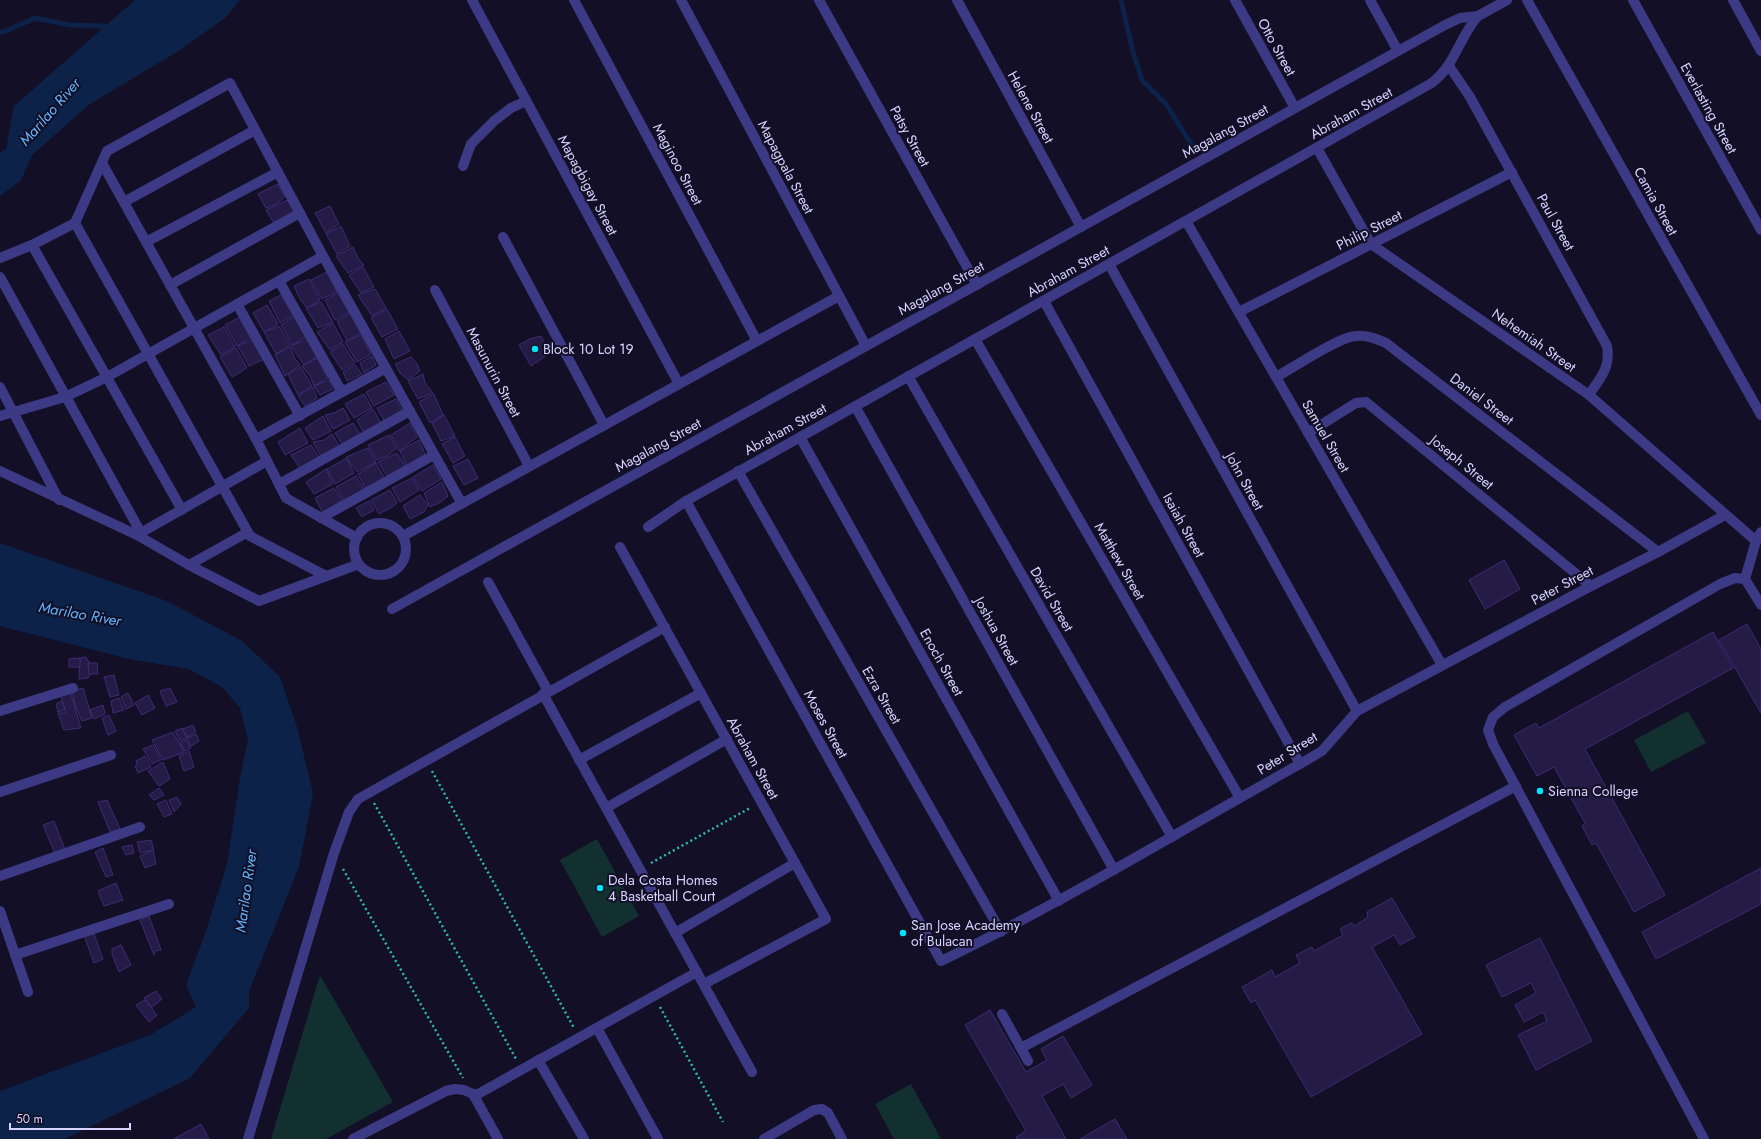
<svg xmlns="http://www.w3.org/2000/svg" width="1761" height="1139" font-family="Jost,sans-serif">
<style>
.green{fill:#12302f}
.water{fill:#0c2248}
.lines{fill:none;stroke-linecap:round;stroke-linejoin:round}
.stream{stroke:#0c2248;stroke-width:5}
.building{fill:#241b47;stroke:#3b2d73}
.path{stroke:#2fb8b0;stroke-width:2.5;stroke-dasharray:2 3;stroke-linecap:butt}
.minor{stroke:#3d3a85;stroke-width:10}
.poi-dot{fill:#00e5ff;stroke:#130f26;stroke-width:1.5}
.labels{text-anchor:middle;stroke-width:4;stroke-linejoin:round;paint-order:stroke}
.street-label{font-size:14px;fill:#d9d4ff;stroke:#130f26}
.poi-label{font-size:14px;fill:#d9d4ff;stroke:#130f26;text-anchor:start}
.water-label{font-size:15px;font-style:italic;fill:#62b6ff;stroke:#130f26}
</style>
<rect width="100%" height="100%" fill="#130f26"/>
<g class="green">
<path d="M1688,711L1706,743L1651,772L1634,740Z"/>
<path d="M597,839L639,916L602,937L560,860Z"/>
<path d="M320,975L393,1102L326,1139H271Z"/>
<path d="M911,1084L941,1139H894L875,1104Z"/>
</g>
<g class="water">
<path d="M135,0H240L225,18L180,50L90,104L32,155L21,180L0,196V153L6,149L14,106Z"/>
<path d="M0,543L167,601L242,641L280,677L297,727L313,793L299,867L249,991V1008L190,1078L65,1139H0V1091L150,1035L196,1007L186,985L205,934L227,864L240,778L248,740L240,708L222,687L189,669L129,659L0,626Z"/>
</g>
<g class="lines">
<g class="stream">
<path d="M1121,0L1133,52L1142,80L1166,104L1191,144"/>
<path d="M0,32H4L35,18L70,25L104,26L111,29"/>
</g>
</g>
<g class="building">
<path d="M278,184L285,197L276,204L266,208L258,194Z"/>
<path d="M287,200L295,213L275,225L266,210Z"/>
<path d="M330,206L339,224L326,233L315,213Z"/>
<path d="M341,226L350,246L337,254L326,234Z"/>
<path d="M353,247L358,258L364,265L348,273L336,256Z"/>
<path d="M363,267L374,287L361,293L349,275Z"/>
<path d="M327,272L337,292L322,299L311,280Z"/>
<path d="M309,279L320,300L307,308L300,299L294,286Z"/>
<path d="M375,289L386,308L372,316L358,295Z"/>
<path d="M338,293L349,312L335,320L325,300Z"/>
<path d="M283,294L294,315L280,323L269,301Z"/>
<path d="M321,302L333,322L318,328L306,308Z"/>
<path d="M267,305L278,324L264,332L253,313Z"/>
<path d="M387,309L398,329L382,337L371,318Z"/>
<path d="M350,313L361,333L347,341L337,321Z"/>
<path d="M295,316L307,336L292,345L281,325Z"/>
<path d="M240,317L251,337L237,346L225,325Z"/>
<path d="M333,323L343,342L330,350L317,332Z"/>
<path d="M279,326L290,345L276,354L264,332Z"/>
<path d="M224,327L235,347L221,355L208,335Z"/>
<path d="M399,331L410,351L394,359L385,339Z"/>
<path d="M361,335L371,354L357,362L345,342Z"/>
<path d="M541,336L550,353L531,366L519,345L530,339Z"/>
<path d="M253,339L264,359L249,366L238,346Z"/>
<path d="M307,339L317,357L304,365L291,346Z"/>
<path d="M343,344L355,363L342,370L330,352Z"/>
<path d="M290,347L295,359L300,365L285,376L275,355Z"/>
<path d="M236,348L247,368L232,377L220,357Z"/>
<path d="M372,356L376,365L364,373L360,363Z"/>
<path d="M411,357L417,364L420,371L408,380L400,373L395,364Z"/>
<path d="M317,358L328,378L314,386L310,376L302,366Z"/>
<path d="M355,365L362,374L347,381L343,372Z"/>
<path d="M301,367L312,386L298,395L288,374Z"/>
<path d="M423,374L425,383L433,393L418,399L408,381Z"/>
<path d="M329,380L333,389L320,395L314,386Z"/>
<path d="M386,382L394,395L374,406L366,392Z"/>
<path d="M313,387L317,398L305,406L298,396Z"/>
<path d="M364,394L372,408L354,418L345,404Z"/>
<path d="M434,394L443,415L430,423L419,402Z"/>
<path d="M396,399L403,412L385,422L377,408Z"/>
<path d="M343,408L350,420L333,429L325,415L334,413Z"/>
<path d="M373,409L381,424L364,434L357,420Z"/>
<path d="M444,415L455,436L441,441L432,423Z"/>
<path d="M323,416L331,431L313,440L305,428Z"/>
<path d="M353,423L361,435L342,444L335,433Z"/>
<path d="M410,423L417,437L399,451L391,435Z"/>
<path d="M300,428L308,443L285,455L278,442Z"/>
<path d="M332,434L340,447L322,458L313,442L324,440Z"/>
<path d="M389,435L396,449L387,456L377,460L368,445Z"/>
<path d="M455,437L465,456L453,463L442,444Z"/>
<path d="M419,440L425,454L407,466L400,451Z"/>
<path d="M311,445L319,457L300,469L291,455Z"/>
<path d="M368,448L376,462L357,472L346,457Z"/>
<path d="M397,453L405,465L397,473L387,476L378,462Z"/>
<path d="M347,458L354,473L335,484L327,469Z"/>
<path d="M468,459L478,478L464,485L453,466Z"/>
<path d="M376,463L384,477L376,483L365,488L358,474Z"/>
<path d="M433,465L441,479L422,491L413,477Z"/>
<path d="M326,469L333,484L314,494L306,482Z"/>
<path d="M356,476L364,490L345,502L336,487Z"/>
<path d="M412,478L419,490L400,502L392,488Z"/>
<path d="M442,482L448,496L441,502L430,507L424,493Z"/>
<path d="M334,488L342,500L323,514L315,498Z"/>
<path d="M390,490L397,502L394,506L379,514L371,500Z"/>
<path d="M420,495L428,505L424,512L410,519L403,506Z"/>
<path d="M369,501L374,510L362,517L356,508Z"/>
<path d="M1504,560L1520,589L1485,609L1469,580Z"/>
<path d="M1747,624L1761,649V713L1719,640Z"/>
<path d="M1713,632L1733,668L1585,749L1665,895L1634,912L1596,843L1592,845L1582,826L1585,823L1554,767L1537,776L1514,735L1536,723L1539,728Z"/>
<path d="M86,657L89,662L90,675L88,678L79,679L80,658Z"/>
<path d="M80,658V667H69V659Z"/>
<path d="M88,663H97L98,674H89Z"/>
<path d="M114,675L119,695L110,697L104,677Z"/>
<path d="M83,688L92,718L82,721L75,705L72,691Z"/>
<path d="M170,688L177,702L166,706L160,691Z"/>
<path d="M70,691L81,728L64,730L58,713H66L60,693Z"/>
<path d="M128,693L134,705L126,709L121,697Z"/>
<path d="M148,695L155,708L142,715L135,703Z"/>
<path d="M119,698L124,710L113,713L111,701Z"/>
<path d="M62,701L65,710L58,712L56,704Z"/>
<path d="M103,705L105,714L94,719L90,710Z"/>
<path d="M109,715L116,731L108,735L102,718Z"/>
<path d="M193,725L196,732L187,737L183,729Z"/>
<path d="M182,728L187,738L180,741L175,731Z"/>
<path d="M173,732L184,752L163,760L152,740Z"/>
<path d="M196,734L199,741L191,746L187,738Z"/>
<path d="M186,740L191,748L185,751L180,743Z"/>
<path d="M153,745L161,760L152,764L143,749Z"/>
<path d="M189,751L194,767L184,771L179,756Z"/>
<path d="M145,756L151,767L138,773L135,766L137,764L136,761Z"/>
<path d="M163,762L170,779L159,786L148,771Z"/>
<path d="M159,788L164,795L154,800L149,795Z"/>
<path d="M177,797L181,804L174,812L169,800Z"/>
<path d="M107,800L120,829L110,832L98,802Z"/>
<path d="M166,800L172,814L164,817L157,804Z"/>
<path d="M54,821L66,852L56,856L43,825Z"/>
<path d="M151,840L154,850L140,853L137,842Z"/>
<path d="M132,845L134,853L126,855L122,847Z"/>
<path d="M103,848L113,875L106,877L95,852Z"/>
<path d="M153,850L156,864L145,868L140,856Z"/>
<path d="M1761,868V904L1656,959L1642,932Z"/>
<path d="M116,883L123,900L104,906L98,891Z"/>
<path d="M1392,898L1415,937L1400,945L1394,935L1372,947L1422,1034L1311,1097L1255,1000L1251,1003L1242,987L1272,970L1275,977L1300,963L1296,955L1312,947L1314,951L1343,935L1340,929L1351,923L1355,926L1368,917L1367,912Z"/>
<path d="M149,916L161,950L155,951L154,955L140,920Z"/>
<path d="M94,934L103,959L94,963L84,935Z"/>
<path d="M1540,938L1592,1041L1536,1070L1518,1035L1547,1021L1543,1012L1524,1022L1515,1005L1536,993L1531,983L1502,997L1486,965Z"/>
<path d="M121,945L131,965L119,972L112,954V949Z"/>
<path d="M156,991L162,999L152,1007L144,998Z"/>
<path d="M145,1000L157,1015L149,1022L136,1005Z"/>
<path d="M990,1010L1026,1072L1047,1060L1041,1049L1063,1036L1092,1085L1071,1098L1063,1084L1042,1096L1066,1139H1017L1016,1137L1026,1131L965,1025Z"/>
<path d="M1115,1119L1127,1139H1080Z"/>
<path d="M201,1124L209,1139H174Z"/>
</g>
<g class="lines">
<g class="path">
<path d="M432,771L574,1028"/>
<path d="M374,803L516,1059"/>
<path d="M651,863L750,808"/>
<path d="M343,869L463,1078"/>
<path d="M660,1007L723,1122"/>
</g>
<g class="minor">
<path d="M472,0L679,384"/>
<path d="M574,0L757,341"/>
<path d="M681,0L866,346"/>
<path d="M819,0L977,285"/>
<path d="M957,0L1081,227"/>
<path d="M1235,0L1295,108"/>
<path d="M1370,0L1398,51"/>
<path d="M1527,0L1761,415"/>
<path d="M1633,0L1761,230"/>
<path d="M1733,0L1761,51"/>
<path d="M1449,66L1470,97L1607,346C1611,368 1600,378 1589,395"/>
<path d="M1317,148L1371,244L1589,395L1756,541"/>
<path d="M102,163L256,439L286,498L357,538"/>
<path d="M463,166L471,144L494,121L511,108L526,101"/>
<path d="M124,202L255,130"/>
<path d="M1186,221L1442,665"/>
<path d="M75,223L250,536L326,576"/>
<path d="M503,237L604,425"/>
<path d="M146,242L278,172"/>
<path d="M32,245L182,510"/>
<path d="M0,258L32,245L75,223L107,151L230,83L323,256L462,504"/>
<path d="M1109,264L1357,711"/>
<path d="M0,277L141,533"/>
<path d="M279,281L342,392"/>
<path d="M170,285L300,213"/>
<path d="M435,290L529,466"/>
<path d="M1044,301L1300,764"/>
<path d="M237,304L300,416"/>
<path d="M1239,312L1512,172"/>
<path d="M975,339L1240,798"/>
<path d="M908,376L1172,837"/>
<path d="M1276,377C1293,368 1340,336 1356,336C1368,335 1376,339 1386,343L1658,552"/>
<path d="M0,387L59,500"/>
<path d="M855,406L1114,870"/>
<path d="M0,416L65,397L107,377L323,256"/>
<path d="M1308,433L1356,403L1366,402L1591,586"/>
<path d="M800,437L1059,901"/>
<path d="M256,439L386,368"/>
<path d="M0,471L137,535L189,565L259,601L359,564"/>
<path d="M738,471L1001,932"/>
<path d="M279,484L410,411"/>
<path d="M686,501L941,961C1064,902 1181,830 1300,764L1322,751L1357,711L1591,586L1658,552L1725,515"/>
<path d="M321,518L434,455"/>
<circle cx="380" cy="549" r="26"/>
<path d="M648,527L686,501L1430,84C1455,67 1459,37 1478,16"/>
<path d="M137,535L267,461"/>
<path d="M403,536L839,296"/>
<path d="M620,547L826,919L704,984"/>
<path d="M189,565L248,532"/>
<path d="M1745,579L1756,541L1761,532"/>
<path d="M1745,579L1761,605"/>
<path d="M488,582L548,691"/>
<path d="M392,609L1445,25L1460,18L1478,16L1507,0"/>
<path d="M543,694L752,1072"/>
<path d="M0,711L73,688"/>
<path d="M579,760L701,693"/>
<path d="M0,792L111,755"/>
<path d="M606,808L727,739"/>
<path d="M0,876L140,827"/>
<path d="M0,911L28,992"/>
<path d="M675,933L795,863"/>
<path d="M15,955L169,904"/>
<path d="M1002,1014L1028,1061"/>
<path d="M597,1028L658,1139"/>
<path d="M1021,1048L1516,786"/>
<path d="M538,1060L584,1139"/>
<path d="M473,1094H478L697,972"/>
<path d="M248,1139L334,853L349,812L358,799L665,627"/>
<path d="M353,1139L446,1091L455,1089L464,1090L473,1094L498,1139"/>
<path d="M764,1139L814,1110L822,1109L828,1113L842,1139"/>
<path d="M1704,1139L1493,744L1488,730L1493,717L1505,707L1720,584L1735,578L1745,579"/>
</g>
</g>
<g class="poi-dot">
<circle cx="535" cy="349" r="4"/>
<circle cx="1540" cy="791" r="4"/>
<circle cx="600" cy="888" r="4"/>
<circle cx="903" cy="933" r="4"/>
</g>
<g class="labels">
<g class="street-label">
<text transform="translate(1277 47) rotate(61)" y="5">Otto Street</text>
<text transform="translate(1031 107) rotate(61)" y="5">Helene Street</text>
<text transform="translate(1709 108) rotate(61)" y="5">Everlasting Street</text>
<text transform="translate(1351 113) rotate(-29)" y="5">Abraham Street</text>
<text transform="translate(1225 131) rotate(-29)" y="5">Magalang Street</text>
<text transform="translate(910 136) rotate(61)" y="5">Patsy Street</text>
<text transform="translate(678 164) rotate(62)" y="5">Maginoo Street</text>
<text transform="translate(786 167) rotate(62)" y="5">Mapagpala Street</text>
<text transform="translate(588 185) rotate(62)" y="5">Mapagbigay Street</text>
<text transform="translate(1656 201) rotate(61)" y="5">Camia Street</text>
<text transform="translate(1556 222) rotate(61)" y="5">Paul Street</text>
<text transform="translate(1369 230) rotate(-27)" y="5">Philip Street</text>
<text transform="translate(1068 271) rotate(-29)" y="5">Abraham Street</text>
<text transform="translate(941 288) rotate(-29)" y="5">Magalang Street</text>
<text transform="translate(1534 340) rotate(35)" y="5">Nehemiah Street</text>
<text transform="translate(494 372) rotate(62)" y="5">Masunurin Street</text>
<text transform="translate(1482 399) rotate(37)" y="5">Daniel Street</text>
<text transform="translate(785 429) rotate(-29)" y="5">Abraham Street</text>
<text transform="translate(1326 436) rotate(60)" y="5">Samuel Street</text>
<text transform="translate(658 445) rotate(-29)" y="5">Magalang Street</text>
<text transform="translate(1462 462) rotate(39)" y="5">Joseph Street</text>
<text transform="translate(1245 481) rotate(61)" y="5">John Street</text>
<text transform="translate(1184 525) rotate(61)" y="5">Isaiah Street</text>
<text transform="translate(1120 561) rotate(60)" y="5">Matthew Street</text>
<text transform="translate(1562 585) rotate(-28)" y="5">Peter Street</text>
<text transform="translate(1052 599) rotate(60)" y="5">David Street</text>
<text transform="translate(997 631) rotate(61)" y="5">Joshua Street</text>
<text transform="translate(942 662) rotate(61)" y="5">Enoch Street</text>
<text transform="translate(882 695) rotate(60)" y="5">Ezra Street</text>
<text transform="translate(826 724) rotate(61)" y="5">Moses Street</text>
<text transform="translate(1287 753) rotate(-32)" y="5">Peter Street</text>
<text transform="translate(753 758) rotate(61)" y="5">Abraham Street</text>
</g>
<g class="poi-label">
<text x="543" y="354">Block 10 Lot 19</text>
<text x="1548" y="796">Sienna College</text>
<text x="608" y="885">Dela Costa Homes<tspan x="608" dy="16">4 Basketball Court</tspan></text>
<text x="911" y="930">San Jose Academy<tspan x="911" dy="16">of Bulacan</tspan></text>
</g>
<g class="water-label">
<text transform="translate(50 112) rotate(-49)" y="5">Marilao River</text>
<text transform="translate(80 614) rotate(10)" y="5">Marilao River</text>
<text transform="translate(246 891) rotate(-82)" y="5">Marilao River</text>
</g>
</g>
<path d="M10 1123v6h120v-6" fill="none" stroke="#d9d4ff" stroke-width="2"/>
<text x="16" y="1123" font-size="12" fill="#d9d4ff" stroke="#130f26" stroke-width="3" paint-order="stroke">50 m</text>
</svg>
